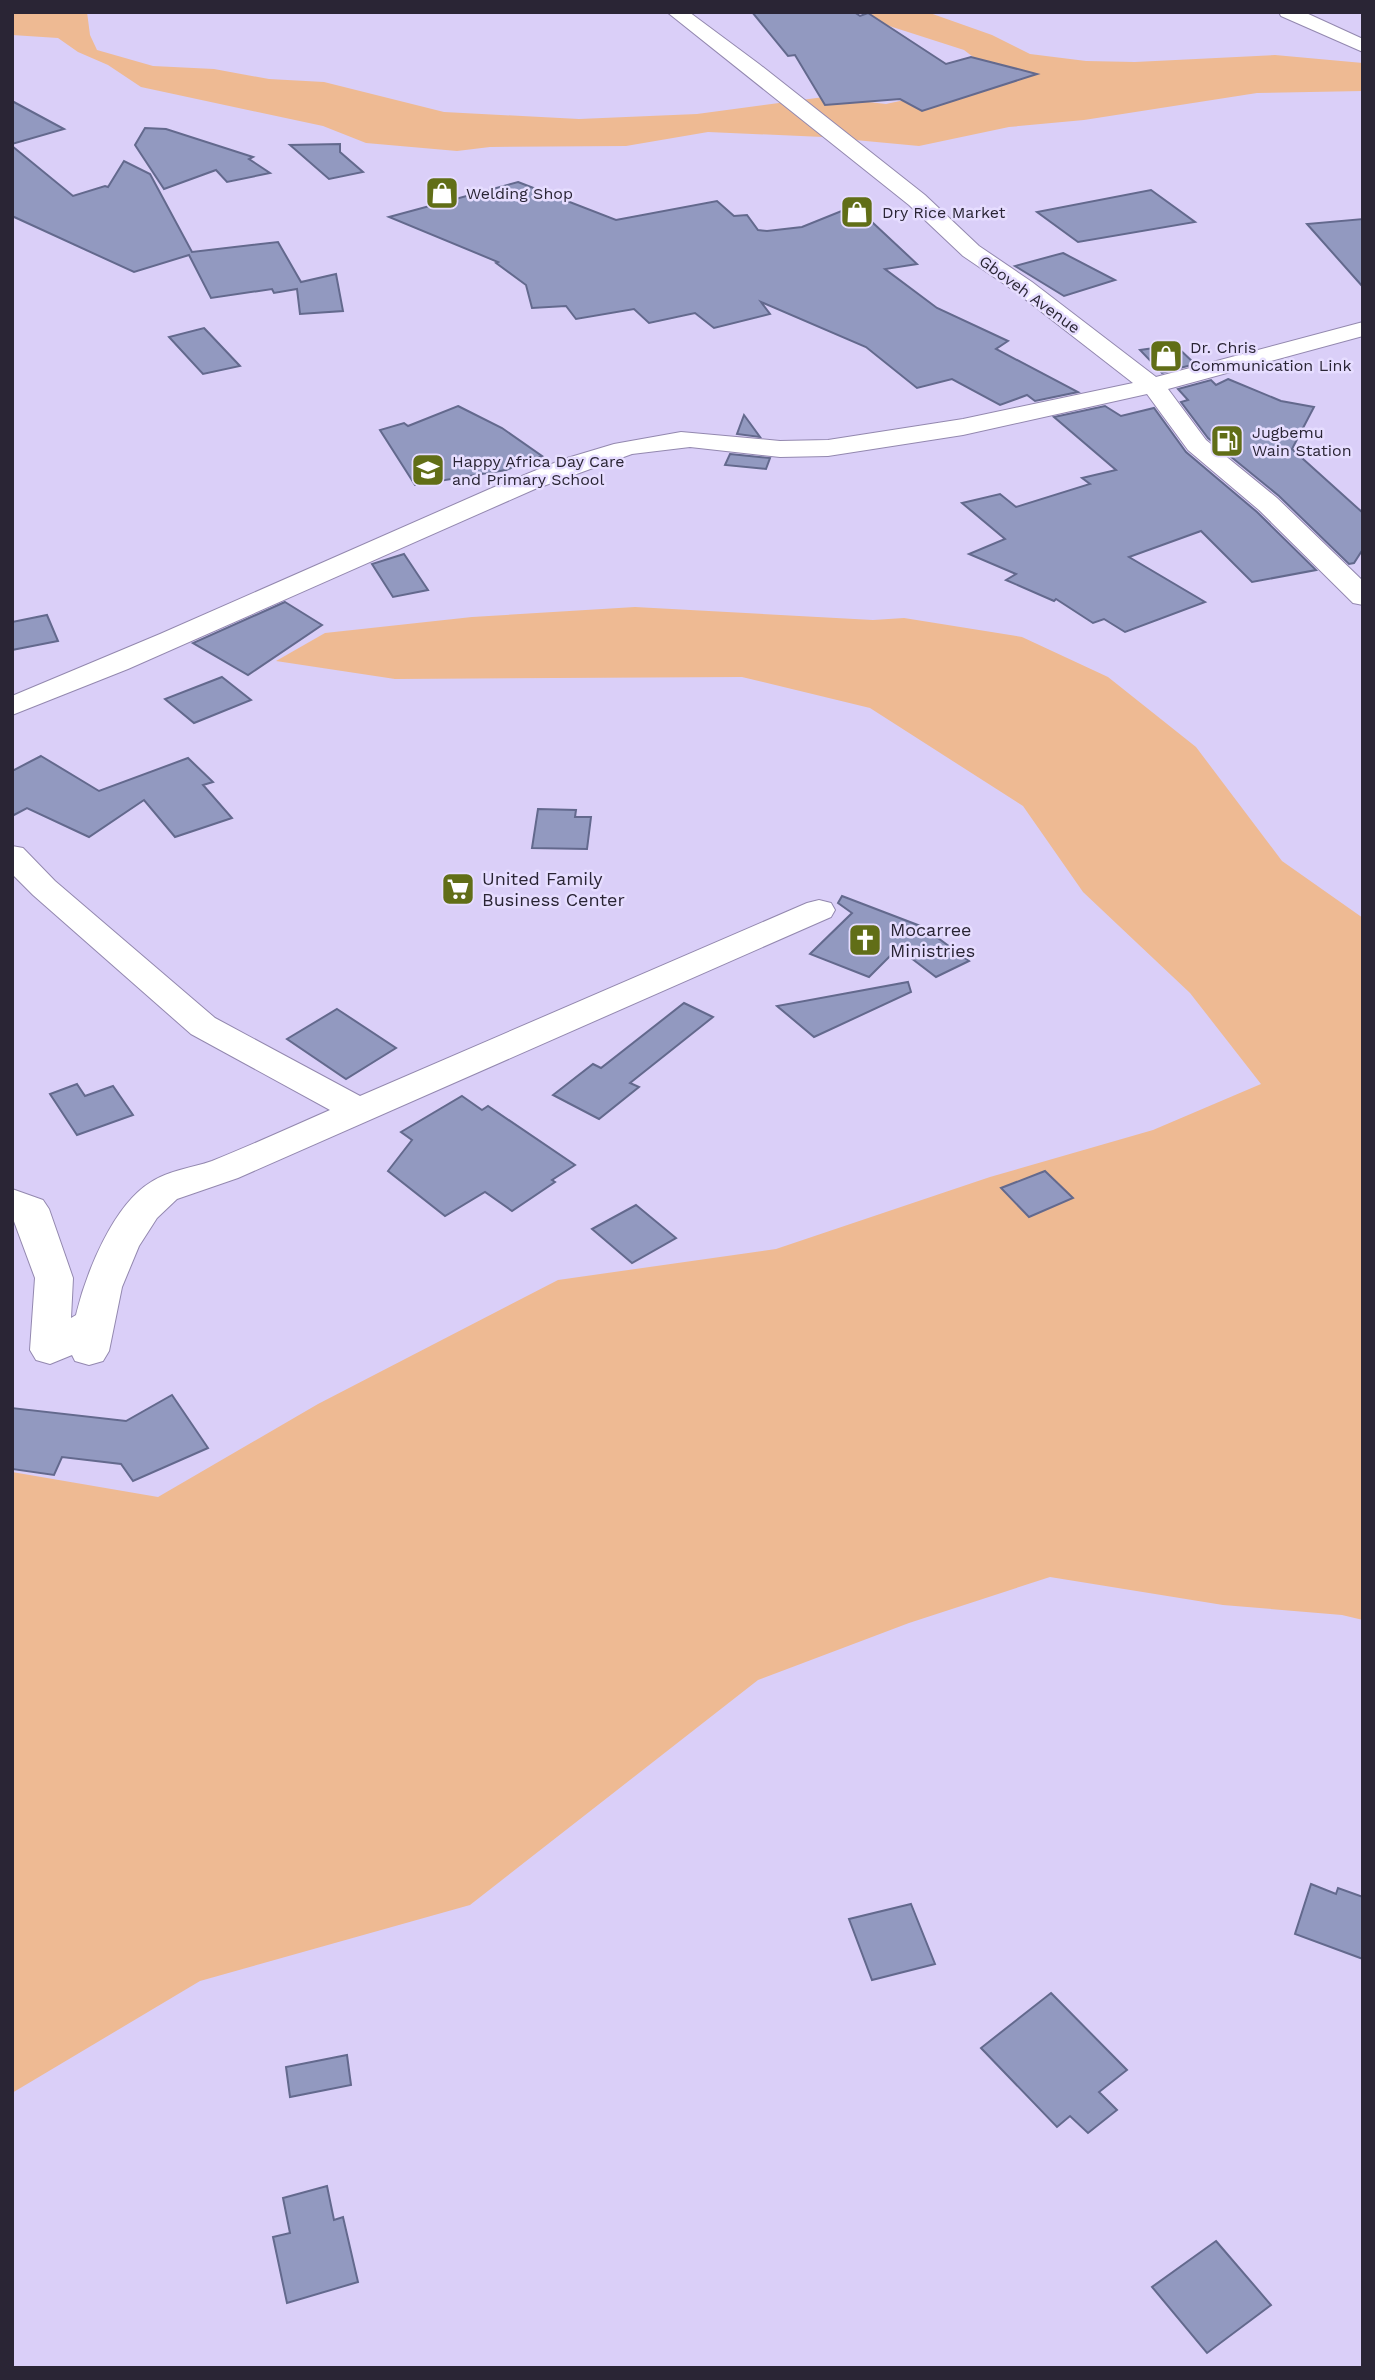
<svg xmlns="http://www.w3.org/2000/svg" width="1375" height="2380" font-family="'Work Sans',sans-serif">
<style>
.green{fill:#eeba93}
.building{fill:#9299c0;stroke:#63698d;stroke-width:2}
.lines{fill:none;stroke-linecap:round;stroke-linejoin:round}
.street-casing{stroke:#9388af;stroke-width:2}
.street{fill:#fff;fill-rule:evenodd}
.labels{text-anchor:middle;stroke-width:5;stroke-linejoin:round;paint-order:stroke}
.far-poi-label{font-size:16px;fill:#2a2535;stroke:#e6ddff;text-anchor:start}
.far-street-label{font-size:16px;fill:#2a2535;stroke:#e6ddff}
.poi-label{font-size:18px;fill:#2a2535;stroke:#e6ddff;text-anchor:start}
</style>
<rect width="100%" height="100%" fill="#dacff8"/>
<g class="green">
<path d="M12,12H87L90,35L97,50L153,66L214,69L269,79L324,82L444,112L579,119L697,114L824,97L886,104L923,96L985,66L964,50L880,23L867,12H927L992,35L1030,54L1086,61L1135,62L1275,55L1363,63V91L1257,93L1084,120L1009,127L919,146L823,137L708,132L626,146L490,147L457,151L366,143L323,126L141,87L108,65L78,52L58,38L12,35Z"/>
<path d="M635,607L873,620L904,618L1022,637L1108,677L1196,747L1282,861L1363,918V1620L1342,1615L1223,1605L1050,1577L909,1623L758,1680L470,1905L200,1981L12,2093V1472L158,1497L318,1404L558,1280L776,1249L990,1177L1153,1130L1261,1084L1190,993L1083,892L1023,806L870,708L742,677L395,679L276,661L325,633L472,617Z"/>
</g>
<g class="building">
<path d="M752,12H854L860,16L868,13L946,64L971,57L1037,74L922,111L900,99L825,105L795,55L788,56Z"/>
<path d="M12,101L64,129L12,144Z"/>
<path d="M145,128L166,129L253,157L249,159L270,173L227,182L216,170L164,189L135,145Z"/>
<path d="M340,144V152L363,172L329,179L290,145Z"/>
<path d="M12,146L73,196L105,186L108,187L124,161L150,174L192,252L278,242L301,282L336,274L343,311L300,314L297,289L274,293L272,289L211,298L189,255L134,272L12,216Z"/>
<path d="M518,182L616,220L717,201L734,216L747,215L758,230L767,231L802,227L849,208H857L917,264L885,269L937,308L1008,341L996,349L1078,392L1035,401L1027,395L1000,405L952,379L917,388L866,347L761,302L770,314L714,328L695,313L649,323L634,309L576,319L566,306L532,308L526,285L496,263L498,262L389,217Z"/>
<path d="M1151,190L1195,222L1078,242L1037,212Z"/>
<path d="M1363,219V287L1307,224Z"/>
<path d="M1063,253L1115,280L1064,296L1015,266Z"/>
<path d="M204,328L240,366L203,374L169,337Z"/>
<path d="M1175,345L1195,364L1162,373L1140,350Z"/>
<path d="M1228,379L1281,401L1314,407L1292,449L1363,513V549L1354,563L1349,564L1279,496L1208,438L1181,402L1188,400L1178,389L1211,380L1216,385Z"/>
<path d="M458,406L502,428L542,456L506,470L415,485L380,430L404,423L408,426Z"/>
<path d="M1105,406L1121,416L1154,408L1186,452L1257,512L1316,570L1252,582L1201,531L1129,557L1205,602L1125,632L1104,619L1093,623L1056,599L1054,601L1006,580L1016,574L969,554L1005,539L962,503L1000,494L1016,507L1090,484L1082,478L1116,470L1054,417Z"/>
<path d="M744,415L760,437L737,434Z"/>
<path d="M730,454L770,458L766,469L725,465Z"/>
<path d="M404,554L428,590L393,597L372,564Z"/>
<path d="M285,602L322,625L248,675L193,643Z"/>
<path d="M47,615L58,641L12,650V622Z"/>
<path d="M222,677L251,700L194,723L165,699Z"/>
<path d="M41,756L99,791L188,758L213,782L203,785L232,818L175,837L144,800L89,837L27,808L12,816V771Z"/>
<path d="M538,809L576,810L575,817H591L587,849L532,848Z"/>
<path d="M842,896L923,927L969,961L936,977L898,948L869,977L810,954L852,913L838,903Z"/>
<path d="M908,982L911,992L814,1037L777,1006Z"/>
<path d="M684,1003L713,1017L630,1083L639,1087L599,1119L553,1095L593,1064L601,1068Z"/>
<path d="M337,1009L396,1048L346,1079L287,1039Z"/>
<path d="M77,1084L85,1096L113,1086L133,1115L77,1135L50,1094Z"/>
<path d="M462,1096L482,1110L488,1106L575,1165L552,1180L555,1182L512,1211L485,1192L445,1216L388,1171L412,1140L401,1132Z"/>
<path d="M1045,1171L1073,1198L1029,1217L1001,1188Z"/>
<path d="M636,1205L676,1238L632,1263L592,1229Z"/>
<path d="M172,1395L208,1448L133,1481L121,1464L62,1457L54,1475L12,1469V1408L126,1421Z"/>
<path d="M1311,1884L1336,1894L1338,1888L1363,1897V1959L1295,1934Z"/>
<path d="M911,1904L935,1964L872,1980L849,1919Z"/>
<path d="M1051,1993L1127,2070L1099,2092L1117,2110L1088,2133L1070,2116L1057,2127L981,2048Z"/>
<path d="M347,2055L351,2085L290,2097L286,2067Z"/>
<path d="M327,2186L334,2220L343,2217L358,2282L287,2303L273,2237L290,2233L283,2198Z"/>
<path d="M1216,2241L1271,2305L1207,2353L1152,2287Z"/>
</g>
<g class="lines">
<defs>
<g id="street">
<path d="M667,12H689L759,64L925,195L979,246L1032,282L1156,377L1363,322V336L1168,389L1206,440L1277,498L1363,581V605L1353,603L1259,510L1188,450L1147,394L963,435L828,456L780,457L690,447L632,454L535,489L128,669L12,715V696L160,634L492,488L564,459L614,444L681,432L780,441L828,440L963,419L1133,383L1016,292L963,256L909,205Z"/>
<path d="M1279,12H1304L1363,39V52L1281,16Z"/>
<path d="M12,846L23,848L55,881L215,1018L360,1096L807,903L819,900L831,903L835,910L831,917L238,1178L177,1199L157,1218L139,1246L122,1287L109,1351L103,1361L89,1365L75,1361L72,1355L50,1364L36,1360L30,1350L35,1278L12,1216V1189L43,1200L49,1209L73,1278L71,1318L76,1315C86,1273 113,1205 151,1182C169,1170 192,1168 212,1161C252,1145 291,1127 330,1110L191,1034L33,895L12,874Z"/>
</g>
</defs>
<use href="#street" class="street-casing"/>
<use href="#street" class="street"/>
</g>
<defs>
<symbol id="shop-square" viewBox="-11 -11 22 22"><rect x="-9" y="-9" width="18" height="18" rx="4" fill="#616e17" stroke="#e6ddff"/><path d="M-5-2.5h2.3a2.7 3.5 0 0 1 5.4 0H5L5.5 6h-11ZM-1.5-2.5h3a1.5 2.3 0 0 0-3 0Z" fill="#fff"/></symbol>
<symbol id="fuel-square" viewBox="-11 -11 22 22"><rect x="-9" y="-9" width="18" height="18" rx="4" fill="#616e17" stroke="#e6ddff"/><path d="M-5.5-6h7V0h2V4h1.3V-2.5L3-4.5l.8-.8L6-3V5H2.5V1h-1V6h-7ZM-4.2-4.7v3.2H.2V-4.7Z" fill="#fff"/></symbol>
<symbol id="school-square" viewBox="-11 -11 22 22"><rect x="-9" y="-9" width="18" height="18" rx="4" fill="#616e17" stroke="#e6ddff"/><path d="M0-5L7-2L0 1L-7-2ZM-4 1L0 2.5L4 1V4Q0 6-4 4Z" fill="#fff"/></symbol>
<symbol id="supermarket-square" viewBox="-11 -11 22 22"><rect x="-9" y="-9" width="18" height="18" rx="4" fill="#616e17" stroke="#e6ddff"/><path d="M-6-5.5h2.5l.6 2H6L4.5 2H-2.5L-4.4-4H-6ZM-1.5 3.2a1.3 1.3 0 1 0 .1 0ZM3 3.2a1.3 1.3 0 1 0 .1 0Z" fill="#fff"/></symbol>
<symbol id="church-square" viewBox="-11 -11 22 22"><rect x="-9" y="-9" width="18" height="18" rx="4" fill="#616e17" stroke="#e6ddff"/><path d="M-1.2-6h2.4v3.5h3.3v2.4h-3.3V6h-2.4V-.1h-3.3v-2.4h3.3Z" fill="#fff"/></symbol>
</defs>
<g fill-rule="evenodd">
<use href="#shop-square" x="423" y="174" width="38" height="38"/>
<use href="#shop-square" x="838" y="193" width="38" height="38"/>
<use href="#shop-square" x="1147" y="337" width="38" height="38"/>
<use href="#fuel-square" x="1208" y="422" width="38" height="38"/>
<use href="#school-square" x="409" y="451" width="38" height="38"/>
<use href="#supermarket-square" x="439" y="870" width="38" height="38"/>
<use href="#church-square" x="846" y="921" width="38" height="38"/>
</g>
<g class="labels">
<g class="far-poi-label">
<text x="466" y="199">Welding Shop</text>
<text x="882" y="218">Dry Rice Market</text>
<text x="1190" y="353">Dr. Chris<tspan x="1190" dy="18">Communication Link</tspan></text>
<text x="1252" y="438">Jugbemu<tspan x="1252" dy="18">Wain Station</tspan></text>
<text x="452" y="467">Happy Africa Day Care<tspan x="452" dy="18">and Primary School</tspan></text>
</g>
<g class="far-street-label">
<text transform="translate(1030 294) rotate(36)" y="6">Gboveh Avenue</text>
</g>
<g class="poi-label">
<text x="482" y="885">United Family<tspan x="482" dy="21">Business Center</tspan></text>
<text x="890" y="936">Mocarree<tspan x="890" dy="21">Ministries</tspan></text>
</g>
</g>
<rect width="1375" height="2380" fill="none" stroke="#2a2535" stroke-width="28"/>
</svg>
